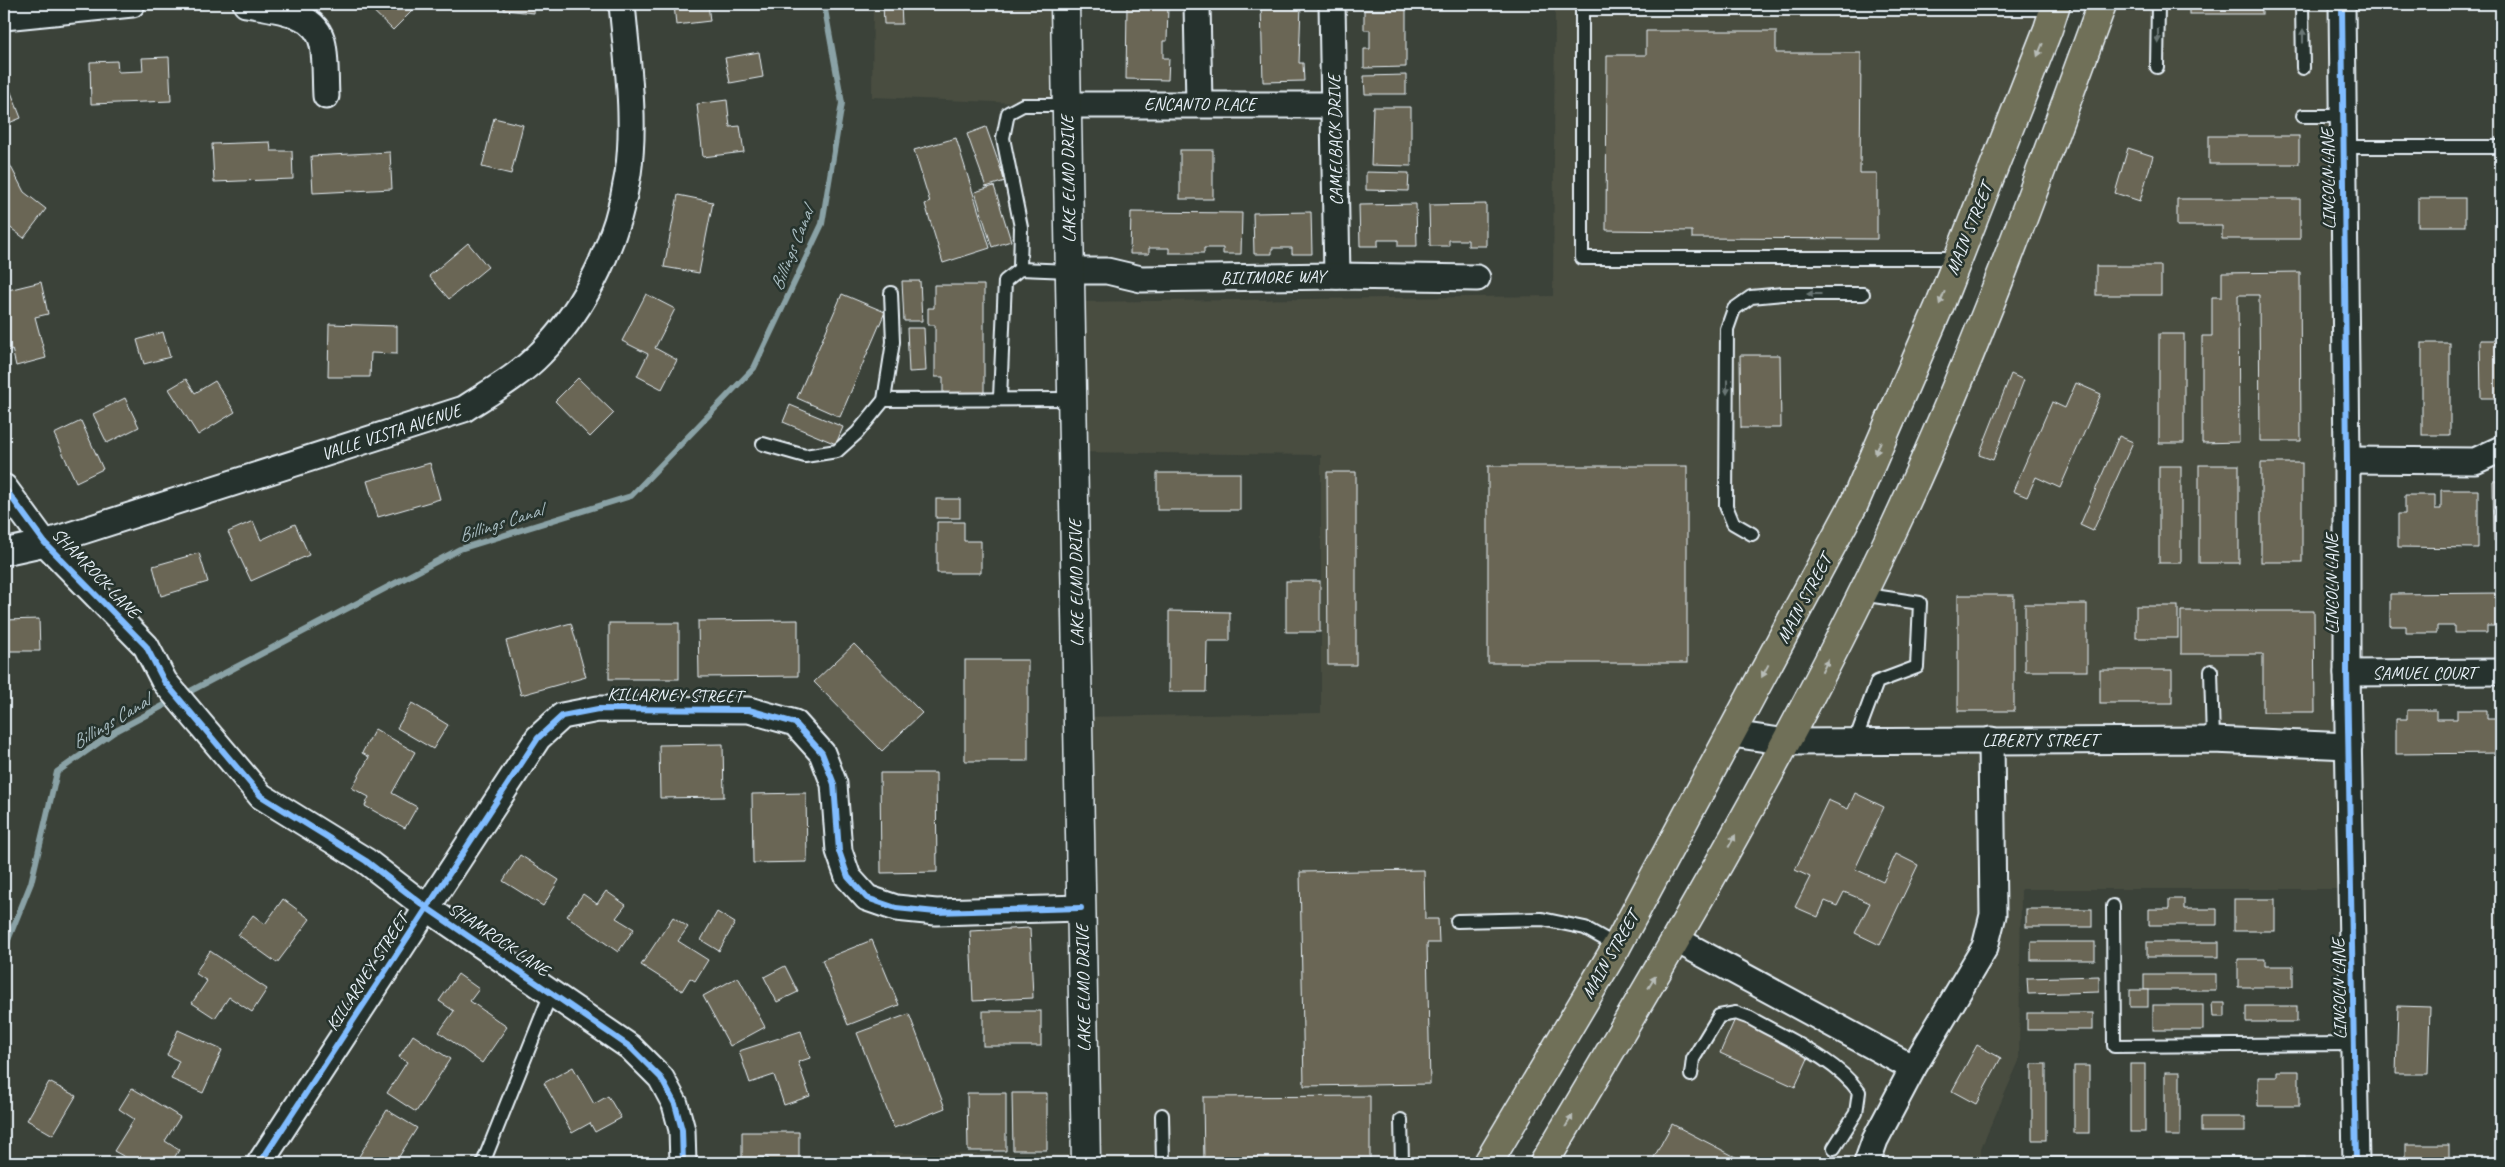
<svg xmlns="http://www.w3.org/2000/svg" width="2505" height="1167" font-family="Caveat,sans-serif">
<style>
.built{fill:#494d41}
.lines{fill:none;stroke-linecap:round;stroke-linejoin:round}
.stream{stroke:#8aa2a6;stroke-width:6}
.building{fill:#6b6654;stroke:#e8f1f8}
.lane-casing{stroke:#e8f1f8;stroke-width:16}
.street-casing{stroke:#e8f1f8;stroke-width:29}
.secondary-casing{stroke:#e8f1f8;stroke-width:31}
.primary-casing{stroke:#e8f1f8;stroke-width:31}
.lane{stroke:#26332d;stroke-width:12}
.street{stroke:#26332d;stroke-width:25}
.secondary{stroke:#26332d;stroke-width:28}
.primary{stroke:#706f59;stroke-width:28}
.cycleway-casing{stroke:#26332d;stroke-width:9}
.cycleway{stroke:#80bcff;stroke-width:6}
.oneway{fill:#6a7674}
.oneway2{fill:#b8bdb8}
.labels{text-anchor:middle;stroke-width:5;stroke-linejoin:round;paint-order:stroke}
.street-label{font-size:18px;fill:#e8f1f8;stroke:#26332d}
.water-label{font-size:19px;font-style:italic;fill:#a9bdc2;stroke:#26332d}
</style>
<rect width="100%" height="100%" fill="#3b4239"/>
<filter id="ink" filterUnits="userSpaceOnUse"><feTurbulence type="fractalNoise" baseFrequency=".02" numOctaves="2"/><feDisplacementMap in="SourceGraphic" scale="10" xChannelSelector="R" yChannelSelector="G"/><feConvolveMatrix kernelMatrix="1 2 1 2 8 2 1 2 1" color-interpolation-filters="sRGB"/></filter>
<g filter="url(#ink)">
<g class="built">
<path d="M873,4H1065L1067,105L872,97Z"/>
<path d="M1555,4H2056L1958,258L1732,734L1487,1163H876V1153L1085,1155L1078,717L1321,713V455L1073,452L1070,302L1553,296Z"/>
<path d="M2102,4H2348L2352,889H2021L2019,1061L1981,1148V1163H1544L1915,480Z"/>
</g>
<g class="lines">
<g class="stream">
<path d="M183,695L460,549L631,496L754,368L822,224L842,103L824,4"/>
<path d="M4,950L31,883L57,772L114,732L174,700"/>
</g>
</g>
<g class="building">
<path d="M366,4H419L393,30Z"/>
<path d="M504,4H535L534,13L504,10Z"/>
<path d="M674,4H708L710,21L676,25Z"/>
<path d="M883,4H901L902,24H884Z"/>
<path d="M1136,4H1161V6H1168L1167,41H1163V58H1169L1168,80L1126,79L1127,5Z"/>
<path d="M1261,4H1301L1299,63H1303L1304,81L1263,82Z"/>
<rect x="2189" y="4" width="73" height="10"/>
<path d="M1364,10H1406V67L1364,68V49H1370V30H1364Z"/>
<path d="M1646,31H1776V53H1861L1860,173H1877V239L1692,238V231L1606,230L1607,55H1646Z"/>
<path d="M759,52L763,77L730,83L725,58Z"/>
<path d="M169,57L171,101L91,104L90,62L117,61L118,72L143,71L142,58Z"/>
<path d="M4,74L21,118L4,125Z"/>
<path d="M1406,75V94H1365L1364,76Z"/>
<path d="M727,100L730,127L740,126L744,152L703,157L697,104Z"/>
<path d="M1373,107H1411V166L1371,165Z"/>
<path d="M494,118L523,125L511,174L482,167Z"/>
<path d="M986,127L1005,181L986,187L967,134Z"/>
<rect x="2209" y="136" width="90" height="28"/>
<path d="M956,138L990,248L943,263L925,204L930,202L914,150Z"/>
<path d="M270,142L271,151H292L293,179L214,182L212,144Z"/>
<path d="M2128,148L2153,156L2140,201L2115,193Z"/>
<rect x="1180" y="150" width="33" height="49"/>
<path d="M390,152L392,189L313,193L311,156Z"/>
<path d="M10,165L24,192L46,209L24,238L4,223V168Z"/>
<path d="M1366,172L1409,173L1408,191L1366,190Z"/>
<path d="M994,186L1011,241L992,247L975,192Z"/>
<rect x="2499" y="192" width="2" height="36"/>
<path d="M678,195L713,202L699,273L664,267Z"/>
<rect x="2418" y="198" width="47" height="28"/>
<path d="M2177,199H2300V239H2222V226H2177Z"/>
<path d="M1416,204L1417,246H1398V240H1378V246H1360L1359,205Z"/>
<path d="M1486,204V246H1468V240H1449V246H1430L1429,205Z"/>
<path d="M1131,212L1242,213L1241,254H1223V248H1204V253H1169V248H1149V254H1130Z"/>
<path d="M1311,212L1312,254H1292V248H1272V254H1254L1253,213Z"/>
<path d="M468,243L488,267L449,299L429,276Z"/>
<rect x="2096" y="266" width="65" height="29"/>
<path d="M2300,272L2301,441H2260L2259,295H2238L2239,442L2202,443V336H2212V297H2222V273Z"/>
<path d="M902,281H920L922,321H904Z"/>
<path d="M41,282L48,314L35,317L46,358L16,366L12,349L4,352V339L7,338L4,325V291Z"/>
<path d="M934,285H984V397H943V377H935V325H928V308H934Z"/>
<path d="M646,294L675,309L655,348L677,360L662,389L637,376L648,354L622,341Z"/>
<path d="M842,294L885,312L840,417L797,398Z"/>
<path d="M329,324L397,326V354L371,353L370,377H328Z"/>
<path d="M907,328H924L926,371L909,372Z"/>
<path d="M163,332L170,357L144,364L137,340Z"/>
<rect x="2159" y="334" width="25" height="109"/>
<path d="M2480,340H2501V398H2481Z"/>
<rect x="2422" y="343" width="28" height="92"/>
<path d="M1740,355H1780L1781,428H1741Z"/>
<path d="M2011,374L2024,380L1993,460L1979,455Z"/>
<path d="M578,378L614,413L590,437L555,401Z"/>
<path d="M186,379L195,393L215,381L235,412L198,435L169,389Z"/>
<path d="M2076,383L2101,394L2060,488L2036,477L2027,497L2013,491L2052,402L2065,408Z"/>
<path d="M125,398L139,427L107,443L93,414Z"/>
<path d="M790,405L843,427L836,444L783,422Z"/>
<path d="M81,421L103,469L76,482L54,434Z"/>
<path d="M2119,436L2133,442L2093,531L2080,525Z"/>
<path d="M430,463L440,499L378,517L367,481Z"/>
<rect x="2261" y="463" width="41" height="99"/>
<rect x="2199" y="465" width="40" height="98"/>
<rect x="1488" y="466" width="199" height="197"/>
<rect x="2159" y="466" width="22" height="97"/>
<path d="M1327,472H1356V665H1328Z"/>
<rect x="1157" y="473" width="83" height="37"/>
<path d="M2493,481H2501V541H2494Z"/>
<path d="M2441,490H2478V548L2398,547V514H2405V495H2435V509H2441Z"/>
<rect x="936" y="499" width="24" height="19"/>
<path d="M253,521L261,540L295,524L309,555L251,581L228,532Z"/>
<path d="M937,522H964V541H981V573H937Z"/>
<path d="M199,553L208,582L161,596L153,566Z"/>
<rect x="1286" y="581" width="34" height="51"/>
<path d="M2501,593V626H2487V633H2455V626H2437V633H2406V626H2390V594Z"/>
<rect x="1958" y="595" width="56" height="116"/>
<rect x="2025" y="604" width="62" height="67"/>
<rect x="2136" y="606" width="42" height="32"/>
<path d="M1169,611L1230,612V641H1207L1206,692H1169Z"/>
<path d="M2181,611H2314L2315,712H2263V654H2181Z"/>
<path d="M39,619L40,651H7V685H4V620Z"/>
<path d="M798,620V676L699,677L698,621Z"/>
<path d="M571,623L586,677L521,695L506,641Z"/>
<rect x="609" y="623" width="70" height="56"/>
<path d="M854,644L922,713L882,751L814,682Z"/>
<rect x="965" y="660" width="63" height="101"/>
<rect x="2100" y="670" width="72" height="33"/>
<path d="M412,703L448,725L433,749L397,728Z"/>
<path d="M2407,710H2436V719H2457V710H2487V719H2501V753L2396,754V719H2407Z"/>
<path d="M375,729L415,752L392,793L417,807L405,828L365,806L369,797L352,788L369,757L362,753Z"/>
<path d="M723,744L724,797L660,798L659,745Z"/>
<path d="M880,773H936L937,872L881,873Z"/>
<path d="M806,793L807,862L753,863L752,794Z"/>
<path d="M1855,793L1884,807L1855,869L1883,882L1896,854L1918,865L1880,945L1855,933L1870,903L1844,892L1837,906L1825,901L1818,917L1795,907L1810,877L1795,870L1828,800L1848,809Z"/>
<path d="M520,855L559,880L543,906L503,881Z"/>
<path d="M1424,870L1425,919H1438L1439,943H1427L1430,1084L1304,1086L1300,872Z"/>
<path d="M606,891L626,905L616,918L634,929L618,952L567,916L583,894L597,904Z"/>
<path d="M283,899L310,919L277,963L238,935L253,915L265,924Z"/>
<path d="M2169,899H2184V909H2217V925H2149V909H2169Z"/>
<rect x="2234" y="899" width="41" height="32"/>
<rect x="2026" y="909" width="66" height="18"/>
<path d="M717,912L735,923L719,951L701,940Z"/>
<path d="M673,917L688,927L678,941L708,960L695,981L690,978L682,991L641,965Z"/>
<path d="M1030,928L1033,998L973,1001L970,931Z"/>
<path d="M872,940L899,1005L848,1025L822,960Z"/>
<rect x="2031" y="942" width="64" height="18"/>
<rect x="2147" y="942" width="72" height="15"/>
<path d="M210,951L267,989L252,1012L229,997L215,1018L192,1003L207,981L195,973Z"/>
<path d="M2238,959H2265V966H2293V987H2238Z"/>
<path d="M785,966L798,992L777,1002L764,977Z"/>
<path d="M458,974L479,989L470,1001L507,1027L482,1063L439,1032L454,1011L439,1001Z"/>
<rect x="2144" y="974" width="72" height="16"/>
<path d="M2099,976V992L2028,994L2027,978Z"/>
<path d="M738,977L765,1027L730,1046L703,996Z"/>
<rect x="2130" y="990" width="18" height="17"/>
<path d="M2212,1003H2225V1017H2213Z"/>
<rect x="2153" y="1005" width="50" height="25"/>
<rect x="2246" y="1006" width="51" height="16"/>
<path d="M2398,1006L2430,1007L2428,1074H2396Z"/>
<rect x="983" y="1011" width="58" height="35"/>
<rect x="2027" y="1013" width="66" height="17"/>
<path d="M909,1014L945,1108L894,1128L857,1033Z"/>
<path d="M1735,1019L1810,1054L1795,1087L1720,1053Z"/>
<path d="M178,1030L222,1050L203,1093L171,1079L179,1061L167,1055Z"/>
<path d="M801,1031L810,1058L798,1062L810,1096L784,1105L774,1075L750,1083L739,1051Z"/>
<path d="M413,1035L450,1059L416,1112L387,1093L407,1062L399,1057Z"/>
<path d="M1977,1045L2001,1058L1976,1104L1952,1091Z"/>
<rect x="2032" y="1064" width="14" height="76"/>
<rect x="2130" y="1064" width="15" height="68"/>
<rect x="2074" y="1066" width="15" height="67"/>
<path d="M573,1067L594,1104L608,1096L621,1118L595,1132L590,1123L572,1133L544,1083Z"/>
<path d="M2277,1071H2299V1106H2258V1077H2277Z"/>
<rect x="2165" y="1072" width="15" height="64"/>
<path d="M49,1082L76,1096L53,1135L27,1120Z"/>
<path d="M132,1088L180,1117L165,1141L179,1150L171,1163H136L114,1151L134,1119L119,1109Z"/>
<path d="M967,1093H1006V1151H968Z"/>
<path d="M1012,1093H1047V1150H1013Z"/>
<path d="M1370,1096V1163H1204L1203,1097Z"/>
<path d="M387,1110L417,1128L395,1163H355Z"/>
<rect x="2201" y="1117" width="44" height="15"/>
<path d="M1672,1124L1747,1163H1651Z"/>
<path d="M742,1132H799V1163H768V1158H742Z"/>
<rect x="2405" y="1145" width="44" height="18"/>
<rect x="2003" y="1157" width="150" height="6"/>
<rect x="2161" y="1157" width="144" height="6"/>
</g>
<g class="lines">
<defs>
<g id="lane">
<path d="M1582,4V9H2055"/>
<path d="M2302,4L2303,68"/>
<path d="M1582,9V258H1958"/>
<path d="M2157,67L2158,4"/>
<path d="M2303,116H2343"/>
<path d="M2343,147H2501"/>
<path d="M1020,269L1021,227L1003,138L1008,113L1023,105H1067"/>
<path d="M1000,398L1005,281L1020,269L1070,271"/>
<path d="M884,400L1072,399"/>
<path d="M763,444L805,456L837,451L857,433L884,400L893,342L891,293"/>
<path d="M1752,534L1733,523L1726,506L1727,329L1734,309L1751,297L1783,294H1863"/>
<path d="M2211,671L2213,740"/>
<path d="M1855,741L1877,682L1917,667L1920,603L1861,594"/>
<path d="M2113,906L2114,1046L2355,1044"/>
<path d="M1457,921L1542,919L1585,928L1617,946"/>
<path d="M1691,1075L1693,1059L1719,1016L1736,1013L1750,1018C1785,1038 1836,1059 1859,1092L1856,1113L1834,1148"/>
<path d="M1162,1115L1163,1163"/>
<path d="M1401,1120L1402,1163"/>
<path d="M483,1163L551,993"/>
</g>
<g id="street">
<path d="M246,4C274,9 317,11 323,45C326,61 325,79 326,96"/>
<path d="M1197,4L1199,104"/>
<path d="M1332,4L1337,276"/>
<path d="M2342,4L2347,460V673L2356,1163"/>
<path d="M4,17L132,4"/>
<path d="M1067,105H1333"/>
<path d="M1070,271H1107L1141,279L1337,276L1477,278"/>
<path d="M2347,460L2475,461L2501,449"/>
<path d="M4,487L45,543L146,646L164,681L261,796L366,861L427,908L630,1047L661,1078L675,1104L682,1130L683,1163"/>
<path d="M4,552L45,543L464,409C490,392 519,376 541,353C587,307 618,238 628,174C636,118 627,60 622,4"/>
<path d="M2347,673L2501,672"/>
<path d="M1732,734L1787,742L2213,740L2349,746"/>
<path d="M1677,940L1913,1068"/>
<path d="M260,1163L538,738L562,716L598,709L749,710L795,723L822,753L834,784L839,851L848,877L867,898L896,908L936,912L1081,908"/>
<path d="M1867,1163L1875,1140L1913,1068L1985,947L1993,915L1991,740"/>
</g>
<path id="secondary" d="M1065,4L1086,1163"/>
<g id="primary">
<path d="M1488,1163L1617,946L1854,504L1939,307L2048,29L2056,4"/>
<path d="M1544,1163C1668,955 1791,747 1894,528C1974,357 2038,180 2102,4"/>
</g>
</defs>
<use href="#lane" class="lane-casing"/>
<use href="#street" class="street-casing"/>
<use href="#secondary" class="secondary-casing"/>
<use href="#primary" class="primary-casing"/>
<use href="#lane" class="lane"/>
<use href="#street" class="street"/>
<use href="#secondary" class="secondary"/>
<use href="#primary" class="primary"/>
<defs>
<g id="cycleway">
<path d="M2342,4L2347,460V673L2356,1163"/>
<path d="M4,487L45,543L146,646L164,681L261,796L366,861L427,908L630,1047L661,1078L675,1104L682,1130L683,1163"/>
<path d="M260,1163L538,738L562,716L598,709L749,710L795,723L822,753L834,784L839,851L848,877L867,898L896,908L936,912L1081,908"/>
</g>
</defs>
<use href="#cycleway" class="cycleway-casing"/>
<use href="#cycleway" class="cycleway"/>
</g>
<defs><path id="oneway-solid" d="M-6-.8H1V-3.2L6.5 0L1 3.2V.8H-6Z" transform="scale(1.25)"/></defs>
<g class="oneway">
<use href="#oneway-solid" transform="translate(2158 36) rotate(90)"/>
<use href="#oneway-solid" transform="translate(2303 36) rotate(-90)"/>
<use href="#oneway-solid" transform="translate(1814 294) rotate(-180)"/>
<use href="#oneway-solid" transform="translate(1727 387) rotate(90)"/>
</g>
<g class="oneway2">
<use href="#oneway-solid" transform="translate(2040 50) rotate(112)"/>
<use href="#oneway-solid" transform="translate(1942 298) rotate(112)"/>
<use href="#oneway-solid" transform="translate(1878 448) rotate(113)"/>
<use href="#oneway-solid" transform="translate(1825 666) rotate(-63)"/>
<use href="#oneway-solid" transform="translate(1765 671) rotate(118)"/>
<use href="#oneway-solid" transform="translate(1732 841) rotate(-61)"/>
<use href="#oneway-solid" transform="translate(1652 982) rotate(-59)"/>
<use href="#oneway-solid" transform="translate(1569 1121) rotate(-59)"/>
</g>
</g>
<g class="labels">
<g class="street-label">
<text x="1200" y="110">ENCANTO PLACE</text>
<text transform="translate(1335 140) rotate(-91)" y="6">CAMELBACK DRIVE</text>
<text transform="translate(1068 179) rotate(-91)" y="6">LAKE ELMO DRIVE</text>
<text transform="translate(2328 179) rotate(-91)" y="6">LINCOLN LANE</text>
<text transform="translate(1969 229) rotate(-68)" y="6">MAIN STREET</text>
<text transform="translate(1273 277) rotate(-1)" y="6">BILTMORE WAY</text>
<text transform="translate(391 432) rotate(-18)" y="6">VALLE VISTA AVENUE</text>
<text transform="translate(96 573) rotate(46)" y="6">SHAMROCK LANE</text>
<text transform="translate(1076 583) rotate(-91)" y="6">LAKE ELMO DRIVE</text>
<text transform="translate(2332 584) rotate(-90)" y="6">LINCOLN LANE</text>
<text transform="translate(1804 599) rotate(-62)" y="6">MAIN STREET</text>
<text x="2424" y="679">SAMUEL COURT</text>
<text transform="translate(675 695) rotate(1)" y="6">KILLARNEY STREET</text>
<text x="2040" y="746">LIBERTY STREET</text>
<text transform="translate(499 939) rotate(34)" y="6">SHAMROCK LANE</text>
<text transform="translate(1610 955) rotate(-60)" y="6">MAIN STREET</text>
<text transform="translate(367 972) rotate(-57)" y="6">KILLARNEY STREET</text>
<text transform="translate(1083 988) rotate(-91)" y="6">LAKE ELMO DRIVE</text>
<text transform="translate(2339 989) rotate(-91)" y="6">LINCOLN LANE</text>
</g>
<g class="water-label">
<text transform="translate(791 249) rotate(-68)" y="7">Billings Canal</text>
<text transform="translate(500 522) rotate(-18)" y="7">Billings Canal</text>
<text transform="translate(110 721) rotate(-31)" y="7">Billings Canal</text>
</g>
</g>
<rect width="2505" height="1167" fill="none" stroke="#26332d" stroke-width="20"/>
<rect x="10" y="10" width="2485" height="1147" fill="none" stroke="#e8f1f8" stroke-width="2" filter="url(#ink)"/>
</svg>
